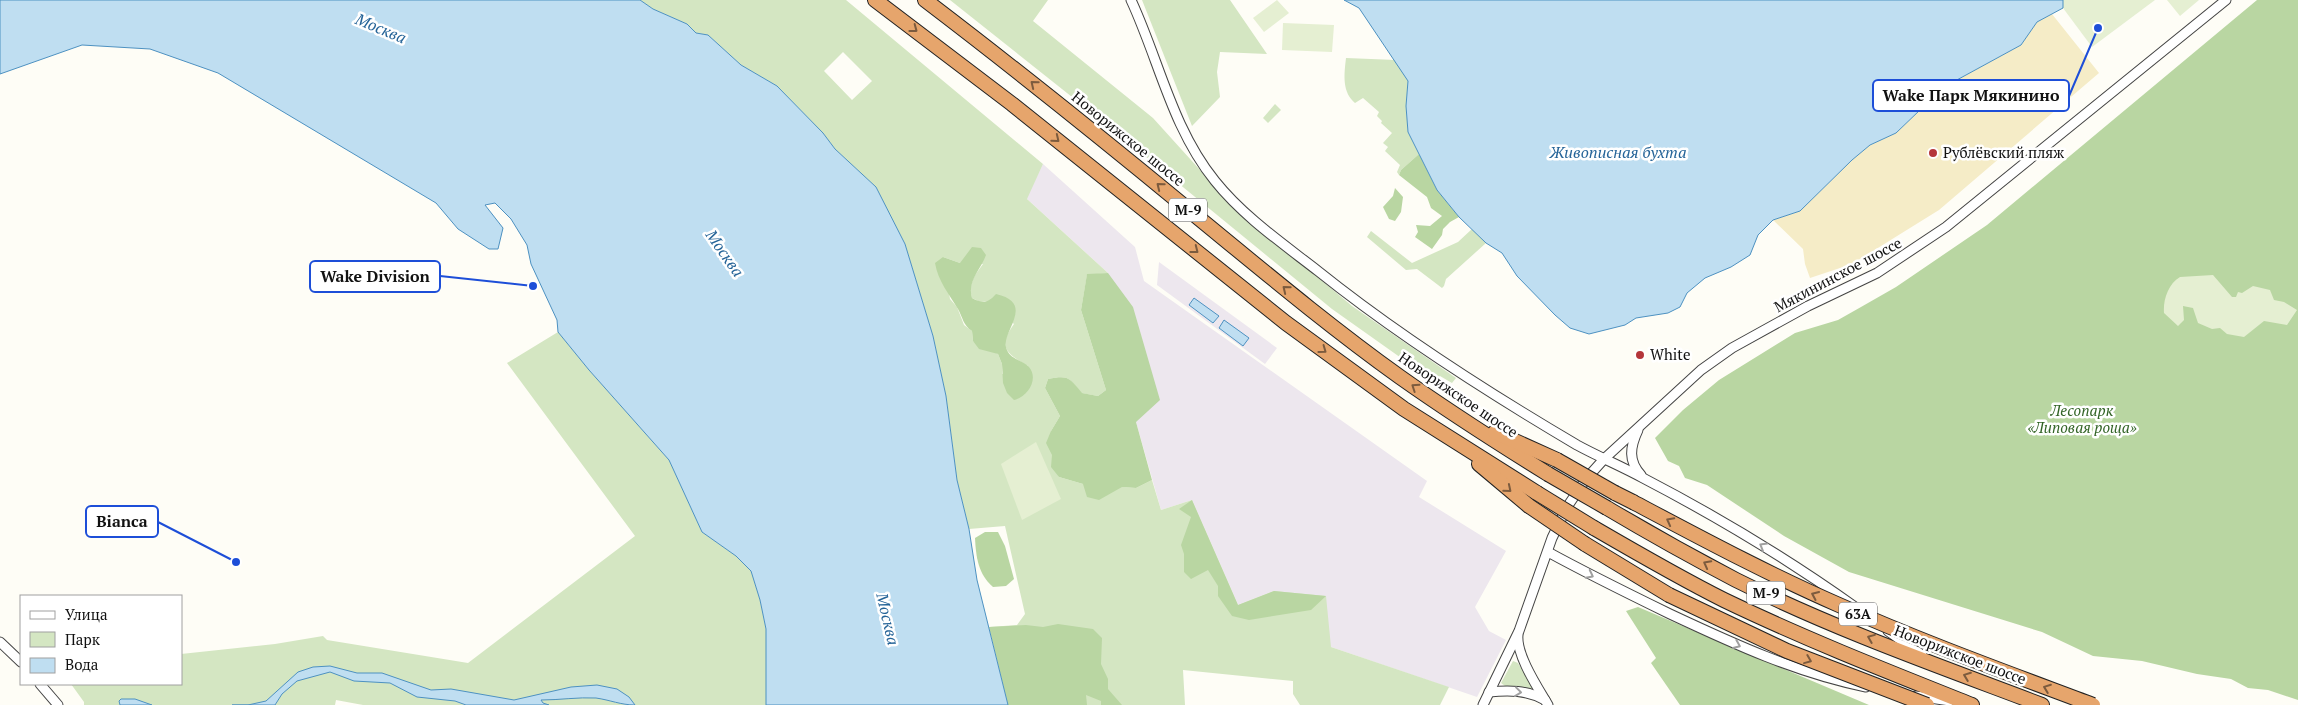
<svg xmlns="http://www.w3.org/2000/svg" width="2298" height="705" font-family="'PT Serif',serif">
<style>
.industrial{fill:#ede7ee}
.green{fill:#d4e6c2;fill-rule:evenodd}
.forest{fill:#b9d6a2}
.sand{fill:#f5ecc7}
.pitch{fill:#e5efd2}
.water{fill:#bfdef1;stroke:#4d91c1}
.lines{fill:none;stroke-linecap:round;stroke-linejoin:round}
.minor-casing{stroke:#444;stroke-width:11}
.highway-casing{stroke:#222;stroke-width:16}
.minor{stroke:#fff;stroke-width:9}
.highway{stroke:#e6a56c;stroke-width:14}
.highway-bridge-casing{stroke:#222;stroke-width:16;stroke-linecap:butt}
.highway-bridge{stroke:#e6a56c;stroke-width:14}
.oneway{stroke:#7c5b3e}
.oneway2{stroke:#a0a0a0}
.poi-dot{fill:#b4363a;stroke:#fff;stroke-width:2}
.labels{text-anchor:middle;stroke-width:5;stroke-linejoin:round;paint-order:stroke}
.shield{fill:#fff;stroke:#585858;stroke-width:1}
.shield-label{font-size:14px;font-weight:bold;fill:#111}
.street-label{font-size:15px;fill:#111;stroke:#fff}
.poi-label{font-size:15px;fill:#111;stroke:#fff;text-anchor:start}
.park-label{font-size:15px;font-style:italic;fill:#326426;stroke:#fff}
.water-label{font-size:16px;font-style:italic;fill:#256498;stroke:#fff}
.leader{fill:none;stroke:#1d4ed8;stroke-width:2}
.callout-dot{fill:#1d4ed8;stroke:#fff;stroke-width:2}
.callout{fill:#fff;stroke:#1d4ed8;stroke-width:2}
.callout-label{font-size:16px;text-anchor:middle;font-weight:bold;fill:#111}
</style>
<rect width="100%" height="100%" fill="#fefdf6"/>
<g class="industrial">
<path d="M1043,164L1135,247L1144,281L1427,481L1419,497L1506,551L1475,607L1489,631L1506,640L1477,697L1331,647L1274,591L1238,605L1192,500L1161,510L1136,422L1108,273L1026,198Z"/>
<path d="M1159,262L1277,348L1265,364L1157,285Z"/>
</g>
<g class="green">
<path d="M640,0H846L1043,164L1027,199L1108,273L1087,275L1081,310L1106,390L1098,396L1081,393C1069,377 1068,375 1048,379L1045,388L1060,416L1051,431L1052,455L1059,477L1083,484L1136,488L1152,480L1161,510L1192,500L1238,605L1274,591L1326,596L1331,647L1449,687L1440,705H1300L1293,694V681L1183,670L1185,705H1008L989,627L1017,625L1025,614L1005,526L969,529L957,480L946,396L933,336L905,244L876,187L835,149L823,133L777,86L741,65L708,35L696,33L687,24L653,9ZM843,52L872,81L852,100L824,71ZM943,257L960,263L983,264C974,276 968,284 972,298L980,302L989,301L1014,324C997,347 1007,354 1028,366L1002,374V364L998,354L973,341L972,331L964,325L957,307L950,299Z"/>
<path d="M950,0H1048L1033,21L1153,118L1229,202L1352,306L1456,378L1452,383L1440,376L1435,382L1332,309L1101,120Z"/>
<path d="M1142,0H1230L1267,54L1220,52L1217,72L1220,97L1192,126Z"/>
<path d="M1346,58L1396,60L1408,81L1406,106L1408,132L1419,154L1401,170L1399,175L1397,172L1400,165L1385,151L1388,147L1383,143L1392,133L1381,123L1382,121L1377,116L1379,112L1363,98L1355,103C1342,92 1344,75 1346,58Z"/>
<path d="M1275,104L1281,110L1268,123L1263,118Z"/>
<path d="M1472,229L1486,243L1446,279L1444,286L1442,288L1417,269L1406,270L1367,237L1371,231L1412,263L1458,242Z"/>
<path d="M558,332L589,370L669,460L702,532L736,556L751,571L760,600L766,629V705H363L336,700L335,705H84V702L71,684H181V654L275,644L323,636L327,640L468,663L635,536L507,363Z"/>
<path d="M1513,661L1518,663L1533,689L1505,686L1501,683Z"/>
</g>
<g class="forest">
<path d="M2257,0H2298V700L2268,690L2248,688L2231,679L2197,674L2142,661L2093,656L2042,632L1849,572L1784,536L1707,485L1685,478L1679,466L1668,461L1655,438L1683,410L1719,380L1795,333L1838,320L1861,307L1896,287L1987,225Z"/>
<path d="M1419,154L1437,190L1459,217L1450,222L1443,229L1442,235L1432,249L1415,237L1418,232L1416,225L1430,226L1442,216L1431,208L1427,197L1399,175L1401,170Z"/>
<path d="M1395,188L1403,197L1401,212L1395,221L1389,219L1383,207L1393,196Z"/>
<path d="M972,247L981,248L986,255C980,271 967,281 972,298C983,304 988,303 996,294C1036,303 1002,331 1006,347C1009,360 1022,359 1029,367C1039,379 1028,397 1014,400L1007,393L1003,383L1002,364L998,354L979,349L973,341L972,331C963,325 963,318 958,309C949,294 938,281 935,263L943,257L960,263Z"/>
<path d="M1108,273L1133,307L1160,400L1136,422L1152,480L1136,488L1122,487L1099,500L1087,497L1083,484L1059,477L1051,467L1052,455L1046,443L1051,431L1060,416L1045,388L1048,379C1068,375 1069,377 1082,393L1098,396L1106,390L1081,310L1087,274Z"/>
<path d="M1192,500L1238,605L1274,591L1326,596L1311,610L1249,620L1232,616L1218,596V586L1208,570L1191,579L1184,572V554L1181,545L1191,517L1179,509Z"/>
<path d="M985,532H998L1005,546L1014,579L1006,586L993,587C978,574 976,557 975,538Z"/>
<path d="M1638,607L1869,705H1680L1651,663L1656,658L1626,611Z"/>
<path d="M1058,624L1093,629L1102,638L1101,664L1108,679V689L1122,705H1101V701L1086,695L1087,705H1008L989,627L1026,625L1043,627Z"/>
</g>
<path class="sand" d="M2052,14L2099,73L1939,210L1852,264L1810,278L1805,264L1803,249L1773,220L1800,211L1852,160L1870,145L1896,133L1944,87L2021,45L2037,22Z"/>
<g class="pitch">
<path d="M1277,0L1289,13L1264,32L1253,18Z"/>
<path d="M2063,0H2155L2092,47L2063,8Z"/>
<path d="M2167,0H2199L2180,16Z"/>
<path d="M1283,23L1334,25L1332,52L1282,50Z"/>
<path d="M2213,275L2232,297H2236L2238,292L2242,293L2253,286L2270,290L2274,300L2284,302L2297,310L2287,325L2264,321L2244,337L2227,334L2220,328L2212,329L2198,323L2193,308L2183,306L2184,320L2178,326L2164,313C2163,300 2168,284 2180,277Z"/>
<path d="M1036,442L1061,499L1022,520L1001,464Z"/>
</g>
<g class="water">
<path d="M0,0H640L653,9L687,24L696,33L708,35L741,65L777,86L823,133L835,149L876,187L905,244L933,336L946,396L957,480L969,529L977,580L1008,705H766V629L760,600L751,571L736,556L702,532L669,460L589,370L558,332L557,320L531,264L527,245L511,219L495,203L485,205L503,228L498,249H489L458,229L436,203L218,73L150,49L82,45L0,74Z"/>
<path d="M1344,0H2063V8L2037,22L2021,45L1944,87L1896,133L1870,145L1852,160L1800,211L1773,220L1758,235L1750,255L1731,267L1705,278L1687,293L1680,307L1668,313L1636,318L1625,325L1589,334L1570,328L1555,315L1517,276L1502,253L1486,243L1459,217L1437,190L1408,132L1406,106L1408,81L1359,8Z"/>
<path d="M1194,298L1219,316L1213,323L1189,305Z"/>
<path d="M1224,320L1249,338L1243,346L1219,328Z"/>
<path d="M330,666L357,673H382L431,690L451,689L514,700L571,687L597,685L617,689L629,697L635,705C621,705 610,700 596,698C578,697 560,700 541,700L543,703L549,705H466L455,701L417,697L390,683L354,681L330,672L297,681L282,694L275,705H232H248L266,701L298,672L313,667Z"/>
<path d="M121,699H135L152,705H120L119,701Z"/>
</g>
<g class="lines">
<defs>
<g id="minor">
<path d="M1131,0C1159,60 1172,128 1215,181C1243,216 1282,243 1318,271C1399,336 1487,392 1577,445C1599,457 1621,466 1643,478C1716,516 1788,559 1855,607"/>
<path d="M1638,430C1630,447 1628,461 1641,475"/>
<path d="M1548,552C1588,574 1629,594 1670,614C1734,644 1797,673 1866,687"/>
<path d="M1888,631L1922,655"/>
<path d="M1518,635C1516,655 1538,688 1548,705"/>
<path d="M0,642L21,662"/>
<path d="M40,684L58,705"/>
<path d="M1489,692C1509,690 1527,690 1545,700"/>
<path d="M1916,696L1950,701"/>
<path d="M1483,705L1519,631L1552,538L1567,507L1586,479L1604,459L1701,370L1732,348L1808,306L1877,273L1946,227L2226,0"/>
</g>
<g id="highway">
<path d="M875,0L1012,104L1286,323L1404,409L1537,493"/>
<path d="M925,0C1013,67 1099,136 1184,206C1255,264 1326,324 1400,377C1448,411 1498,443 1548,474"/>
<path d="M1495,432L1557,460"/>
<path d="M1479,464L1529,506"/>
<path d="M1615,493L1633,502"/>
<path d="M1607,508C1649,533 1692,557 1736,580C1834,629 1939,666 2042,705"/>
<path d="M1594,528C1637,553 1680,578 1724,600C1805,639 1889,672 1972,705"/>
<path d="M1585,544L1669,595"/>
</g>
</defs>
<use href="#minor" class="minor-casing"/>
<use href="#highway" class="highway-casing"/>
<use href="#minor" class="minor"/>
<use href="#highway" class="highway"/>
<defs>
<g id="highway-bridge">
<path d="M1557,460L1615,493"/>
<path d="M1548,474L1607,508"/>
<path d="M1537,493L1594,528"/>
<path d="M1633,502C1701,538 1768,574 1839,605C1922,642 2008,673 2093,705"/>
<path d="M1529,506L1585,544"/>
<path d="M1669,595L1787,651L1927,705"/>
</g>
</defs>
<use href="#highway-bridge" class="highway-bridge-casing"/>
<use href="#highway-bridge" class="highway-bridge"/>
</g>
<defs><path id="oneway-chevron" d="M-2-3.5L2.5 0L-2 3.5" fill="none" stroke-width="1.6" stroke-linecap="round" stroke-linejoin="round" transform="scale(1.25)"/></defs>
<g class="oneway">
<use href="#oneway-chevron" transform="translate(914 29) rotate(37)"/>
<use href="#oneway-chevron" transform="translate(1034 84) rotate(-141)"/>
<use href="#oneway-chevron" transform="translate(1056 139) rotate(39)"/>
<use href="#oneway-chevron" transform="translate(1160 186) rotate(-141)"/>
<use href="#oneway-chevron" transform="translate(1195 250) rotate(38)"/>
<use href="#oneway-chevron" transform="translate(1286 289) rotate(-141)"/>
<use href="#oneway-chevron" transform="translate(1323 350) rotate(36)"/>
<use href="#oneway-chevron" transform="translate(1415 387) rotate(-146)"/>
<use href="#oneway-chevron" transform="translate(1508 489) rotate(40)"/>
<use href="#oneway-chevron" transform="translate(1670 521) rotate(-152)"/>
<use href="#oneway-chevron" transform="translate(1707 564) rotate(-152)"/>
<use href="#oneway-chevron" transform="translate(1815 595) rotate(-156)"/>
<use href="#oneway-chevron" transform="translate(1871 638) rotate(-158)"/>
<use href="#oneway-chevron" transform="translate(1808 660) rotate(22)"/>
<use href="#oneway-chevron" transform="translate(1967 676) rotate(-159)"/>
<use href="#oneway-chevron" transform="translate(2047 688) rotate(-159)"/>
</g>
<g class="oneway2">
<use href="#oneway-chevron" transform="translate(1763 546) rotate(-150)"/>
<use href="#oneway-chevron" transform="translate(1590 575) rotate(27)"/>
<use href="#oneway-chevron" transform="translate(1737 645) rotate(23)"/>
<use href="#oneway-chevron" transform="translate(1518 692) rotate(7)"/>
</g>
<g class="poi-dot">
<circle cx="1933" cy="153" r="5"/>
<circle cx="1640" cy="355" r="5"/>
</g>
<g class="labels">
<g class="shield">
<rect x="1169" y="198.5" width="38" height="23" rx="4"/>
<rect x="1747" y="581.5" width="38" height="23" rx="4"/>
<rect x="1839" y="602.5" width="38" height="23" rx="4"/>
</g>
<g class="shield-label">
<text x="1188" y="215">М-9</text>
<text x="1766" y="598">М-9</text>
<text x="1858" y="619">63A</text>
</g>
<g class="street-label">
<text transform="translate(1128 139) rotate(39)" y="5">Новорижское шоссе</text>
<text transform="translate(1838 275) rotate(-28)" y="5">Мякининское шоссе</text>
<text transform="translate(1458 395) rotate(34)" y="5">Новорижское шоссе</text>
<text transform="translate(1960 655) rotate(21)" y="5">Новорижское шоссе</text>
</g>
<g class="poi-label">
<text x="1943" y="158">Рублёвский пляж</text>
<text x="1650" y="360">White</text>
</g>
<g class="park-label">
<text x="2082" y="416">Лесопарк<tspan x="2082" dy="17">«Липовая роща»</tspan></text>
</g>
<g class="water-label">
<text transform="translate(381 28) rotate(23)" y="6">Москва</text>
<text x="1618" y="158">Живописная бухта</text>
<text transform="translate(725 253) rotate(55)" y="6">Москва</text>
<text transform="translate(888 619) rotate(77)" y="6">Москва</text>
</g>
</g>
<path class="leader" d="M2098 28L2069 96M533 286L440 276M236 562L158 522"/>
<g class="callout-dot">
<circle cx="2098" cy="28" r="5"/>
<circle cx="533" cy="286" r="5"/>
<circle cx="236" cy="562" r="5"/>
</g>
<g class="callout">
<rect x="1873" y="80" width="196" height="31" rx="5"/>
<rect x="310" y="261" width="130" height="31" rx="5"/>
<rect x="86" y="506" width="72" height="31" rx="5"/>
</g>
<g class="callout-label">
<text x="1971" y="101">Wake Парк Мякинино</text>
<text x="375" y="282">Wake Division</text>
<text x="122" y="527">Bianca</text>
</g>
<rect x="20" y="595" width="162" height="90" fill="#ffffff" stroke="#a0a0a0"/>
<rect x="30" y="611" width="25" height="8" fill="#ffffff" stroke="#a0a0a0"/>
<text x="65" y="620" font-size="15" fill="#111111">Улица</text>
<rect x="30" y="632" width="25" height="15" fill="#d4e6c2" stroke="#a0a0a0"/>
<text x="65" y="645" font-size="15" fill="#111111">Парк</text>
<rect x="30" y="658" width="25" height="15" fill="#bfdef1" stroke="#a0a0a0"/>
<text x="65" y="670" font-size="15" fill="#111111">Вода</text>
</svg>
